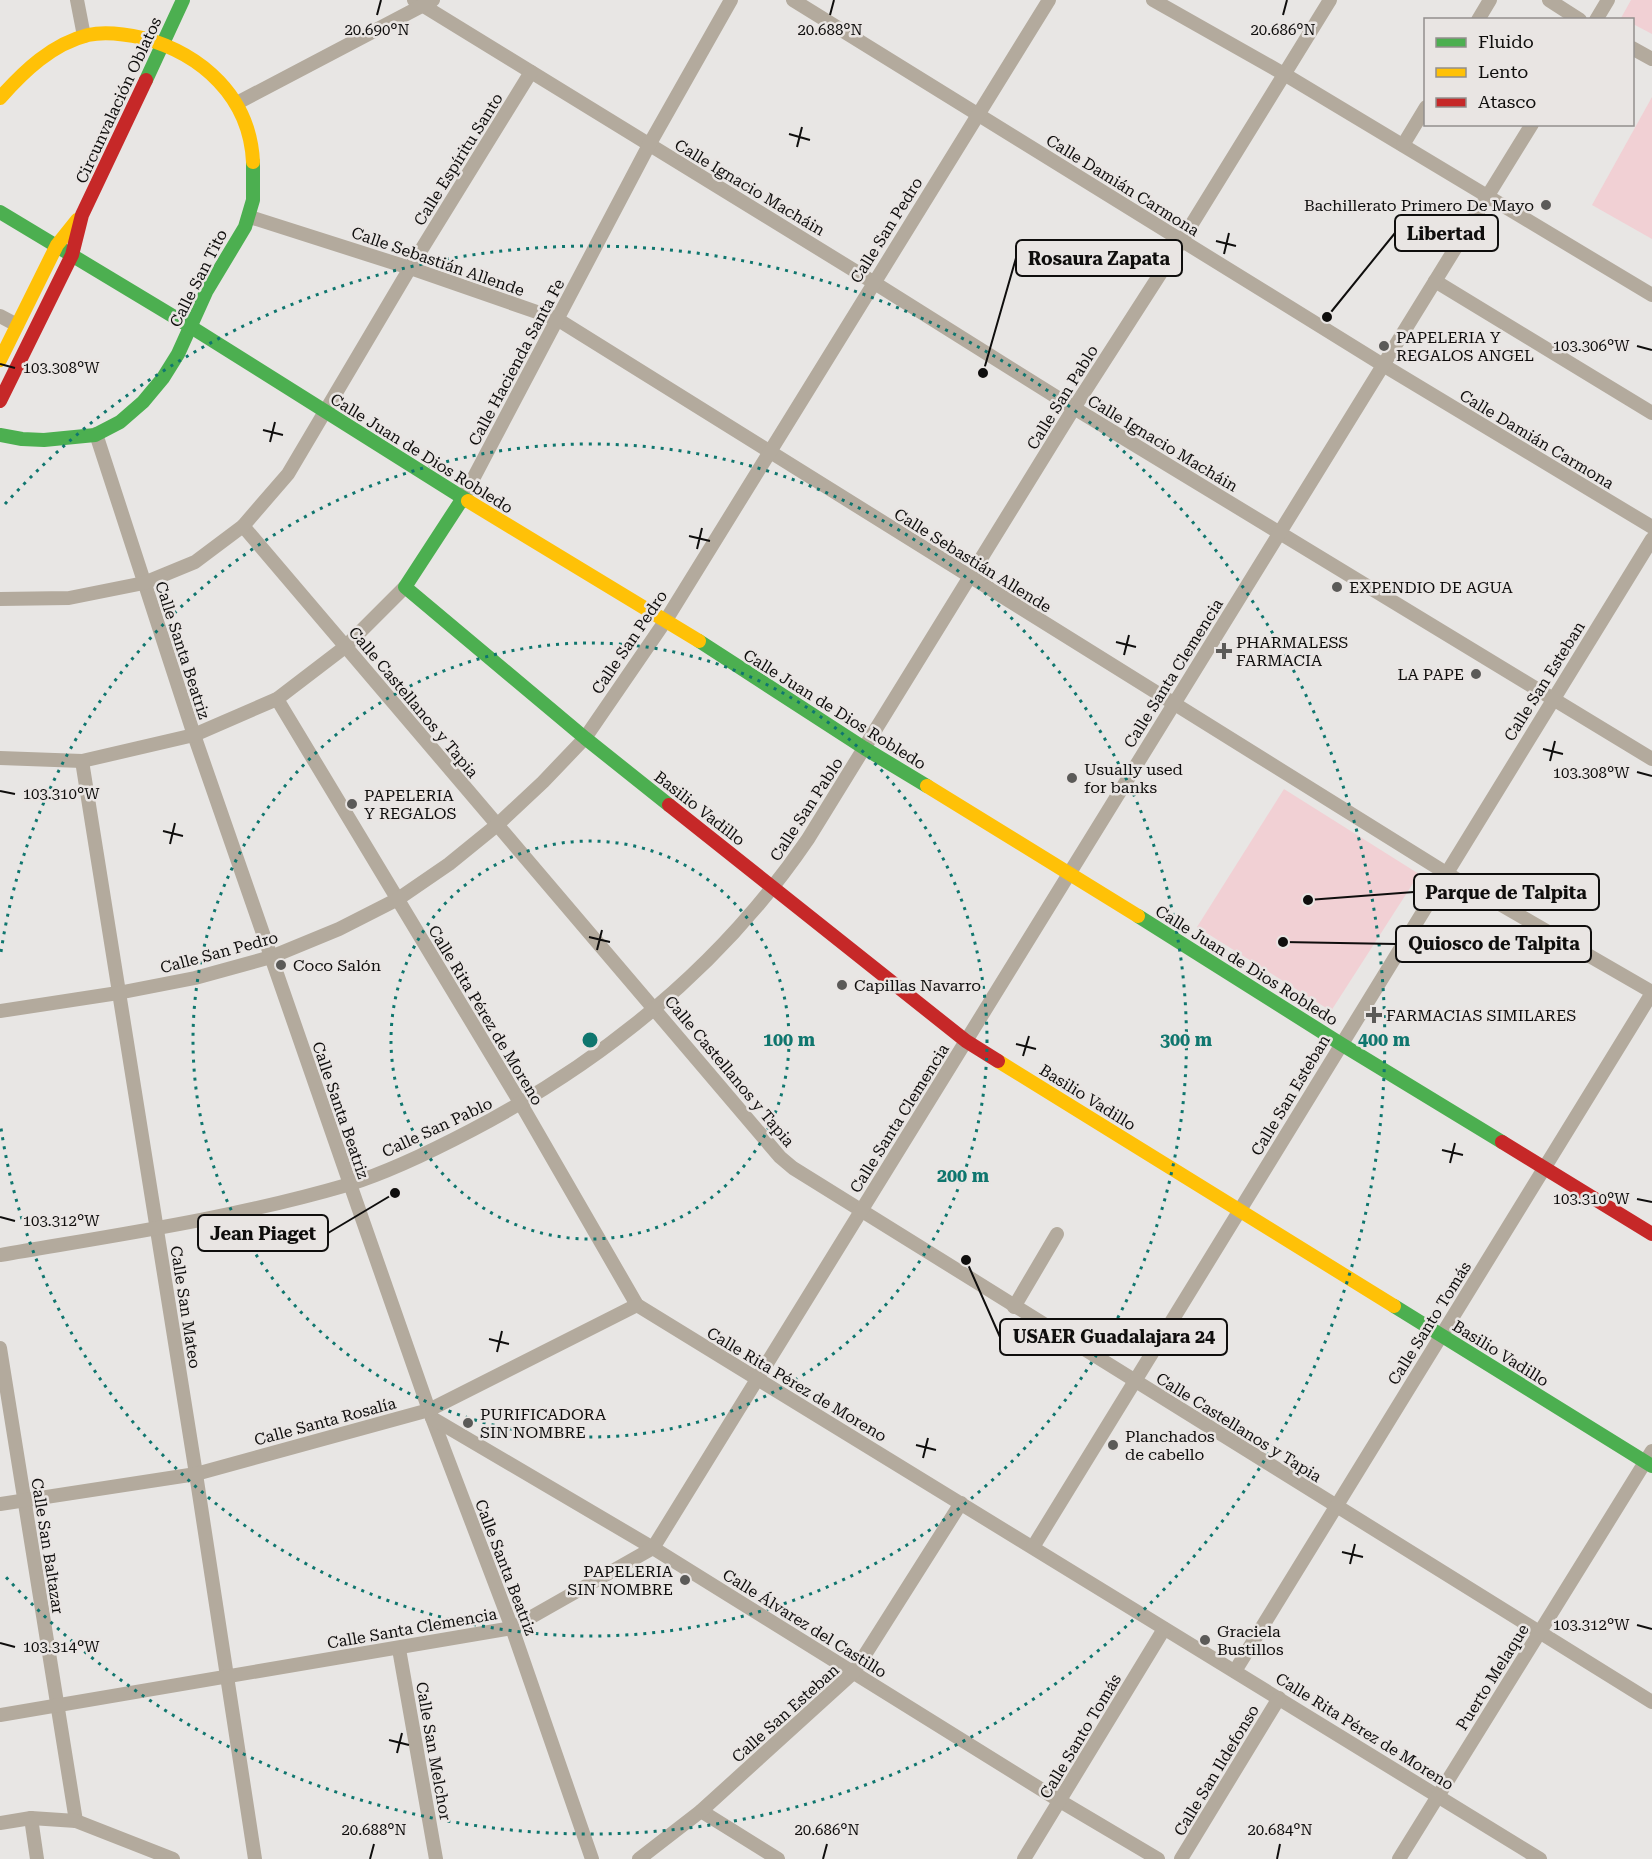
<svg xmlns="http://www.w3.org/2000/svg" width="1652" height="1859" font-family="'Roboto Serif',serif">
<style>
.green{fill:#f1d0d4}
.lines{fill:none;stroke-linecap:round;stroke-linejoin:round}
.street{stroke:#b3aa9d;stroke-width:14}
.fast{stroke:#4caf50;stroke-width:14}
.slow{stroke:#ffc107;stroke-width:14}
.jam{stroke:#c62828;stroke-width:14}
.ticks{fill:none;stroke:#0f0e0d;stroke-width:2}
.ring{fill:none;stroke:#0f766e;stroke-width:3;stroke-dasharray:3 6}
.poi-dot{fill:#5b5a58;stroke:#e9e5e3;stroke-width:2}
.labels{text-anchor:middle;stroke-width:5;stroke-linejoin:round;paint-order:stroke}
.street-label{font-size:16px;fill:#0f0e0d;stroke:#e9e5e3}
.poi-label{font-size:16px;fill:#0f0e0d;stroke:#e9e5e3;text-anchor:start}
.ticks-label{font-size:15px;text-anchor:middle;fill:#0f0e0d;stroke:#e9e5e3;stroke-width:5;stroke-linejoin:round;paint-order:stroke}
.centre{fill:#0f766e;stroke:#e9e5e3;stroke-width:3}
.ring-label{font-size:18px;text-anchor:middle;font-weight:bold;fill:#0f766e;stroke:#e9e5e3;stroke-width:5;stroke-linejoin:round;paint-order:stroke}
.leader{fill:none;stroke:#0f0e0d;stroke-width:2}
.callout-dot{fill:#0f0e0d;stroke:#e9e5e3;stroke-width:2}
.callout{fill:#e9e5e3;stroke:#0f0e0d;stroke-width:2}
.callout-label{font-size:18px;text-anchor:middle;font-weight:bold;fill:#0f0e0d}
</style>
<rect width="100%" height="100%" fill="#e8e6e4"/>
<g class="green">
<path d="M1631,0H1652V34L1633,24L1632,20L1621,18Z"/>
<path d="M1652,97V239L1592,205Z"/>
<path d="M1284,789L1419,874L1331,1011L1197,927Z"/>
</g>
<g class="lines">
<g class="street">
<path d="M77,0L84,36"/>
<path d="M414,0L873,282L1074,408L1652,759"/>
<path d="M793,0L1383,365L1652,527"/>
<path d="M1153,0L1284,74L1652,295"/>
<path d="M1549,0L1580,20"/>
<path d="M1478,20L1490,0"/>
<path d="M1596,20L1608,0"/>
<path d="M1632,48L1652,59"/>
<path d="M237,103L433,0"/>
<path d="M1403,145L1426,107"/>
<path d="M250,217L410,268L557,319L1446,873L1652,992"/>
<path d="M1435,281L1652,413"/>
<path d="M0,316L17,325"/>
<path d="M96,434L194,735L350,1184L429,1410L512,1628L592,1859"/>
<path d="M463,498L649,145L731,0"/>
<path d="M243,526L780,1157L793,1168L1652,1702"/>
<path d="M0,599L69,598L144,583L195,562L243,526L288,474L410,268L531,72"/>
<path d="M277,699L521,1104L637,1305L1540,1859"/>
<path d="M0,758L82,761L194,735L277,699L345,647L405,587"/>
<path d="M82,761L196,1474L255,1859"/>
<path d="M0,1011L118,993L195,978L271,957L339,929L398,899L449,864L497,825L543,782L585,738L666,620L1049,0"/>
<path d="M0,1255C116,1235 234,1218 347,1185C389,1172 434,1150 472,1130C605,1060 723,964 808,839L1074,408L1182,240L1330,0"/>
<path d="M1014,1307L1057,1234"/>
<path d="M0,1348L76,1821"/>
<path d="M432,1418L653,1548L1060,1801L1158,1859"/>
<path d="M0,1504L196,1474L429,1410L637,1305"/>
<path d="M1033,1547L1652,539"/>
<path d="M399,1649L436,1859"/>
<path d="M1235,1671L1652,993"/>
<path d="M0,1715L512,1628L653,1548L1532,124"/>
<path d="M701,1811L778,1859"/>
<path d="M31,1818L37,1859"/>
<path d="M0,1823L31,1818L76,1821L173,1859"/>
<path d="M639,1859L701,1811L854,1672L961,1503"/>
<path d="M1024,1859L1164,1629"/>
<path d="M1181,1859L1279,1698"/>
<path d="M1399,1859L1652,1451"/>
</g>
<g class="fast">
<path d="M146,80L183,0"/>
<path d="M0,212L191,327L468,501"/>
<path d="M0,435L22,439L44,440L95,435L120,422L143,402L163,378L178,354L206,292L245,227L253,200V162"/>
<path d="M463,498L405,587L585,738L669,805"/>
<path d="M699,641L864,748L927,786"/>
<path d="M1138,916L1341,1044L1502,1142"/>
<path d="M1394,1306L1652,1466"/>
</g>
<g class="slow">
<path d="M0,98C24,71 52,44 88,35C106,31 125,34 143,38C202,54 250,97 253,162"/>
<path d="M0,360L57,245L77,220"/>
<path d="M468,501L699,641"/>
<path d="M927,786L1138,916"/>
<path d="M998,1061L1394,1306"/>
</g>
<g class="jam">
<path d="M0,401L72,255L82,215L146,80"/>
<path d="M669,805L966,1041L998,1061"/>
<path d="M1502,1142L1652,1234"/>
</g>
</g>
<path class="ticks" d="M377,15L381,0M830,15L834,0M1283,15L1287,0M789,134L810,140M797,147L802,127M1216,241L1236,246M1224,254L1229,233M1637,346L1652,350M0,364L15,368M263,430L283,435M270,442L275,422M689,536L710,541M697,549L702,528M1116,642L1136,647M1124,655L1129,635M1543,749L1563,754M1550,761L1555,741M1637,772L1652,776M0,791L15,794M163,831L183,836M170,844L175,823M589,937L610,942M597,950L602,930M1016,1044L1036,1049M1023,1056L1029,1036M1442,1150L1463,1155M1450,1163L1455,1143M1637,1199L1652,1202M0,1217L15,1221M489,1339L509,1344M497,1352L502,1331M916,1445L936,1450M923,1458L928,1438M1342,1552L1363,1557M1350,1564L1355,1544M1637,1625L1652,1629M0,1643L15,1647M389,1740L409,1745M397,1753L402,1733M370,1859L374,1844M823,1859L827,1844M1277,1859L1280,1844"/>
<g class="ring">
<circle cx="590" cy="1040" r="199"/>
<circle cx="590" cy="1040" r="397"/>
<path d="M1 952A596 596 0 1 1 1 1128"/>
<path d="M5 504A794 794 0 1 1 5 1576"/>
</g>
<g class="poi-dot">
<circle cx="1546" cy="205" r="6"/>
<circle cx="1384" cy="346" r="6"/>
<circle cx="1337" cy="587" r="6"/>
<path d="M1221 642h6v6h6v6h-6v6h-6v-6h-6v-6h6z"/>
<circle cx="1476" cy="674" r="6"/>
<circle cx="1072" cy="778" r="6"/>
<circle cx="352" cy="804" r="6"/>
<circle cx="281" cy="965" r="6"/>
<circle cx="842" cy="985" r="6"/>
<path d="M1371 1006h6v6h6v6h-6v6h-6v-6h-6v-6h6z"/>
<circle cx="468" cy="1423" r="6"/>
<circle cx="1113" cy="1445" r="6"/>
<circle cx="685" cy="1580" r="6"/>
<circle cx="1205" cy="1640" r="6"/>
</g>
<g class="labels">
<g class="street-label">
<text transform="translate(118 100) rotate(-65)" y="6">Circunvalación Oblatos</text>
<text transform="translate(458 159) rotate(-58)" y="6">Calle Espíritu Santo</text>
<text transform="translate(1123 185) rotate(32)" y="6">Calle Damián Carmona</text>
<text transform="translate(750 187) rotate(31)" y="6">Calle Ignacio Macháin</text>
<text transform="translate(886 230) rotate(-58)" y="6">Calle San Pedro</text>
<text transform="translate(438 261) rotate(19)" y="6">Calle Sebastián Allende</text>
<text transform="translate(198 278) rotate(-63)" y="6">Calle San Tito</text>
<text transform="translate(516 362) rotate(-62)" y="6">Calle Hacienda Santa Fe</text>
<text transform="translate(1062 397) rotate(-58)" y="6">Calle San Pablo</text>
<text transform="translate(1537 439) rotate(31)" y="6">Calle Damián Carmona</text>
<text transform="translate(1163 443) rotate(31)" y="6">Calle Ignacio Macháin</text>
<text transform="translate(422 453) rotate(32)" y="6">Calle Juan de Dios Robledo</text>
<text transform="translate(973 560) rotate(32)" y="6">Calle Sebastián Allende</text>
<text transform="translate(629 642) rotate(-56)" y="6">Calle San Pedro</text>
<text transform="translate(183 650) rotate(72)" y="6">Calle Santa Beatriz</text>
<text transform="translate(1173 673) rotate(-58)" y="6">Calle Santa Clemencia</text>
<text transform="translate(1544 681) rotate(-58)" y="6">Calle San Esteban</text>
<text transform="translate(414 702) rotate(50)" y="6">Calle Castellanos y Tapia</text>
<text transform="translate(835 709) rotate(32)" y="6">Calle Juan de Dios Robledo</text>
<text transform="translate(700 808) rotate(38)" y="6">Basilio Vadillo</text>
<text transform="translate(806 809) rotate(-57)" y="6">Calle San Pablo</text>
<text transform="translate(219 952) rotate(-15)" y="6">Calle San Pedro</text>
<text transform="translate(1247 965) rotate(32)" y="6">Calle Juan de Dios Robledo</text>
<text transform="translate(486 1015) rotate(59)" y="6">Calle Rita Pérez de Moreno</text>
<text transform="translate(730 1071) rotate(50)" y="6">Calle Castellanos y Tapia</text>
<text transform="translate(1290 1095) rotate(-59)" y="6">Calle San Esteban</text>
<text transform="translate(1088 1097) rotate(32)" y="6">Basilio Vadillo</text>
<text transform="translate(341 1110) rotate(71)" y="6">Calle Santa Beatriz</text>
<text transform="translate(899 1118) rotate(-58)" y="6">Calle Santa Clemencia</text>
<text transform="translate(437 1127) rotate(-25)" y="6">Calle San Pablo</text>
<text transform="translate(186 1307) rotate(81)" y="6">Calle San Mateo</text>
<text transform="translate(1429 1323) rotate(-58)" y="6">Calle Santo Tomás</text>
<text transform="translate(1501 1353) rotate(32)" y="6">Basilio Vadillo</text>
<text transform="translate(797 1384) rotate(31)" y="6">Calle Rita Pérez de Moreno</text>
<text transform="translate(325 1421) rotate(-15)" y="6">Calle Santa Rosalía</text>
<text transform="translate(1239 1427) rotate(32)" y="6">Calle Castellanos y Tapia</text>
<text transform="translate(48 1546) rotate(81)" y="6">Calle San Baltazar</text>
<text transform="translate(506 1567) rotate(69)" y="6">Calle Santa Beatriz</text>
<text transform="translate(805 1623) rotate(32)" y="6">Calle Álvarez del Castillo</text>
<text transform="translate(412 1628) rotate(-10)" y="6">Calle Santa Clemencia</text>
<text transform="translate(1492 1677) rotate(-58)" y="6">Puerto Melaque</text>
<text transform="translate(785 1713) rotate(-42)" y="6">Calle San Esteban</text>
<text transform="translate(1365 1731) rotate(32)" y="6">Calle Rita Pérez de Moreno</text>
<text transform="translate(1080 1736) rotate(-59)" y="6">Calle Santo Tomás</text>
<text transform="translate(434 1751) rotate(80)" y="6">Calle San Melchor</text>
<text transform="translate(1216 1770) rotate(-59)" y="6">Calle San Ildefonso</text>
</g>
<g class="poi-label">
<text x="1534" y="211" text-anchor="end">Bachillerato Primero De Mayo</text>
<text x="1396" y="343">PAPELERIA Y<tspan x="1396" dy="18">REGALOS ANGEL</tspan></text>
<text x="1349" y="593">EXPENDIO DE AGUA</text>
<text x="1236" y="648">PHARMALESS<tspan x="1236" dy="18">FARMACIA</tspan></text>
<text x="1464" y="680" text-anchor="end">LA PAPE</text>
<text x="1084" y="775">Usually used<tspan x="1084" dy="18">for banks</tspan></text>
<text x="364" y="801">PAPELERIA<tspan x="364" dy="18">Y REGALOS</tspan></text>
<text x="293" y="971">Coco Salón</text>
<text x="854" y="991">Capillas Navarro</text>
<text x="1386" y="1021">FARMACIAS SIMILARES</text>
<text x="480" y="1420">PURIFICADORA<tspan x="480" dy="18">SIN NOMBRE</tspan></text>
<text x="1125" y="1442">Planchados<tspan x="1125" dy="18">de cabello</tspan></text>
<text x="673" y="1577" text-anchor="end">PAPELERIA<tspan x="673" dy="18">SIN NOMBRE</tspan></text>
<text x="1217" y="1637">Graciela<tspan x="1217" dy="18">Bustillos</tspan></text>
</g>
</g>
<g class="ticks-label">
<text x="377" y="35">20.690°N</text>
<text x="830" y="35">20.688°N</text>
<text x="1283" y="35">20.686°N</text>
<text x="1591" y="351">103.306°W</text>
<text x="61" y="373">103.308°W</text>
<text x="1591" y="778">103.308°W</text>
<text x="61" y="799">103.310°W</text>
<text x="1591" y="1204">103.310°W</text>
<text x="61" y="1226">103.312°W</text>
<text x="1591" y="1630">103.312°W</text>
<text x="61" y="1652">103.314°W</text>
<text x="374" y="1835">20.688°N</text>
<text x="827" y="1835">20.686°N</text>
<text x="1280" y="1835">20.684°N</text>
</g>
<circle cx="590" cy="1040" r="9" class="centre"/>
<g class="ring-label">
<text x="789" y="1046">100 m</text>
<text x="1186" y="1046">300 m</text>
<text x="1384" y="1046">400 m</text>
<text x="963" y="1182">200 m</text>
</g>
<path class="leader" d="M1327 317L1395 233M983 373L1016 258M1308 900L1414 892M1283 942L1396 944M395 1193L328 1233M966 1260L1000 1337"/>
<g class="callout-dot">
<circle cx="1327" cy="317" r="6"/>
<circle cx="983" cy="373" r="6"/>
<circle cx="1308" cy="900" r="6"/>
<circle cx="1283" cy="942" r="6"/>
<circle cx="395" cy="1193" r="6"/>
<circle cx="966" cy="1260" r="6"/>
</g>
<g class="callout">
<rect x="1395" y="215" width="103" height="36" rx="6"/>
<rect x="1016" y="240" width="166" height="36" rx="6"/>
<rect x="1414" y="874" width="185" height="36" rx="6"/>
<rect x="1396" y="926" width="195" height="36" rx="6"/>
<rect x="198" y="1215" width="130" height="36" rx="6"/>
<rect x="1000" y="1319" width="227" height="36" rx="6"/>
</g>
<g class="callout-label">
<text x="1446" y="240">Libertad</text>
<text x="1099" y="265">Rosaura Zapata</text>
<text x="1506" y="899">Parque de Talpita</text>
<text x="1494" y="950">Quiosco de Talpita</text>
<text x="263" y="1240">Jean Piaget</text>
<text x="1114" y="1343">USAER Guadalajara 24</text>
</g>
<rect x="1424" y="18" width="210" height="108" fill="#e9e5e3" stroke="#928f8d" stroke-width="1.5"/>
<rect x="1436" y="38" width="30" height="9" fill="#4caf50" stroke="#928f8d" stroke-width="1.5"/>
<text x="1478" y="48" font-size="18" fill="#0f0e0d">Fluido</text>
<rect x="1436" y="68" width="30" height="9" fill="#ffc107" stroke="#928f8d" stroke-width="1.5"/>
<text x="1478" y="78" font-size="18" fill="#0f0e0d">Lento</text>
<rect x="1436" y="98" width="30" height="9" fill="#c62828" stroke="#928f8d" stroke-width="1.5"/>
<text x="1478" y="108" font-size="18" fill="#0f0e0d">Atasco</text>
</svg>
